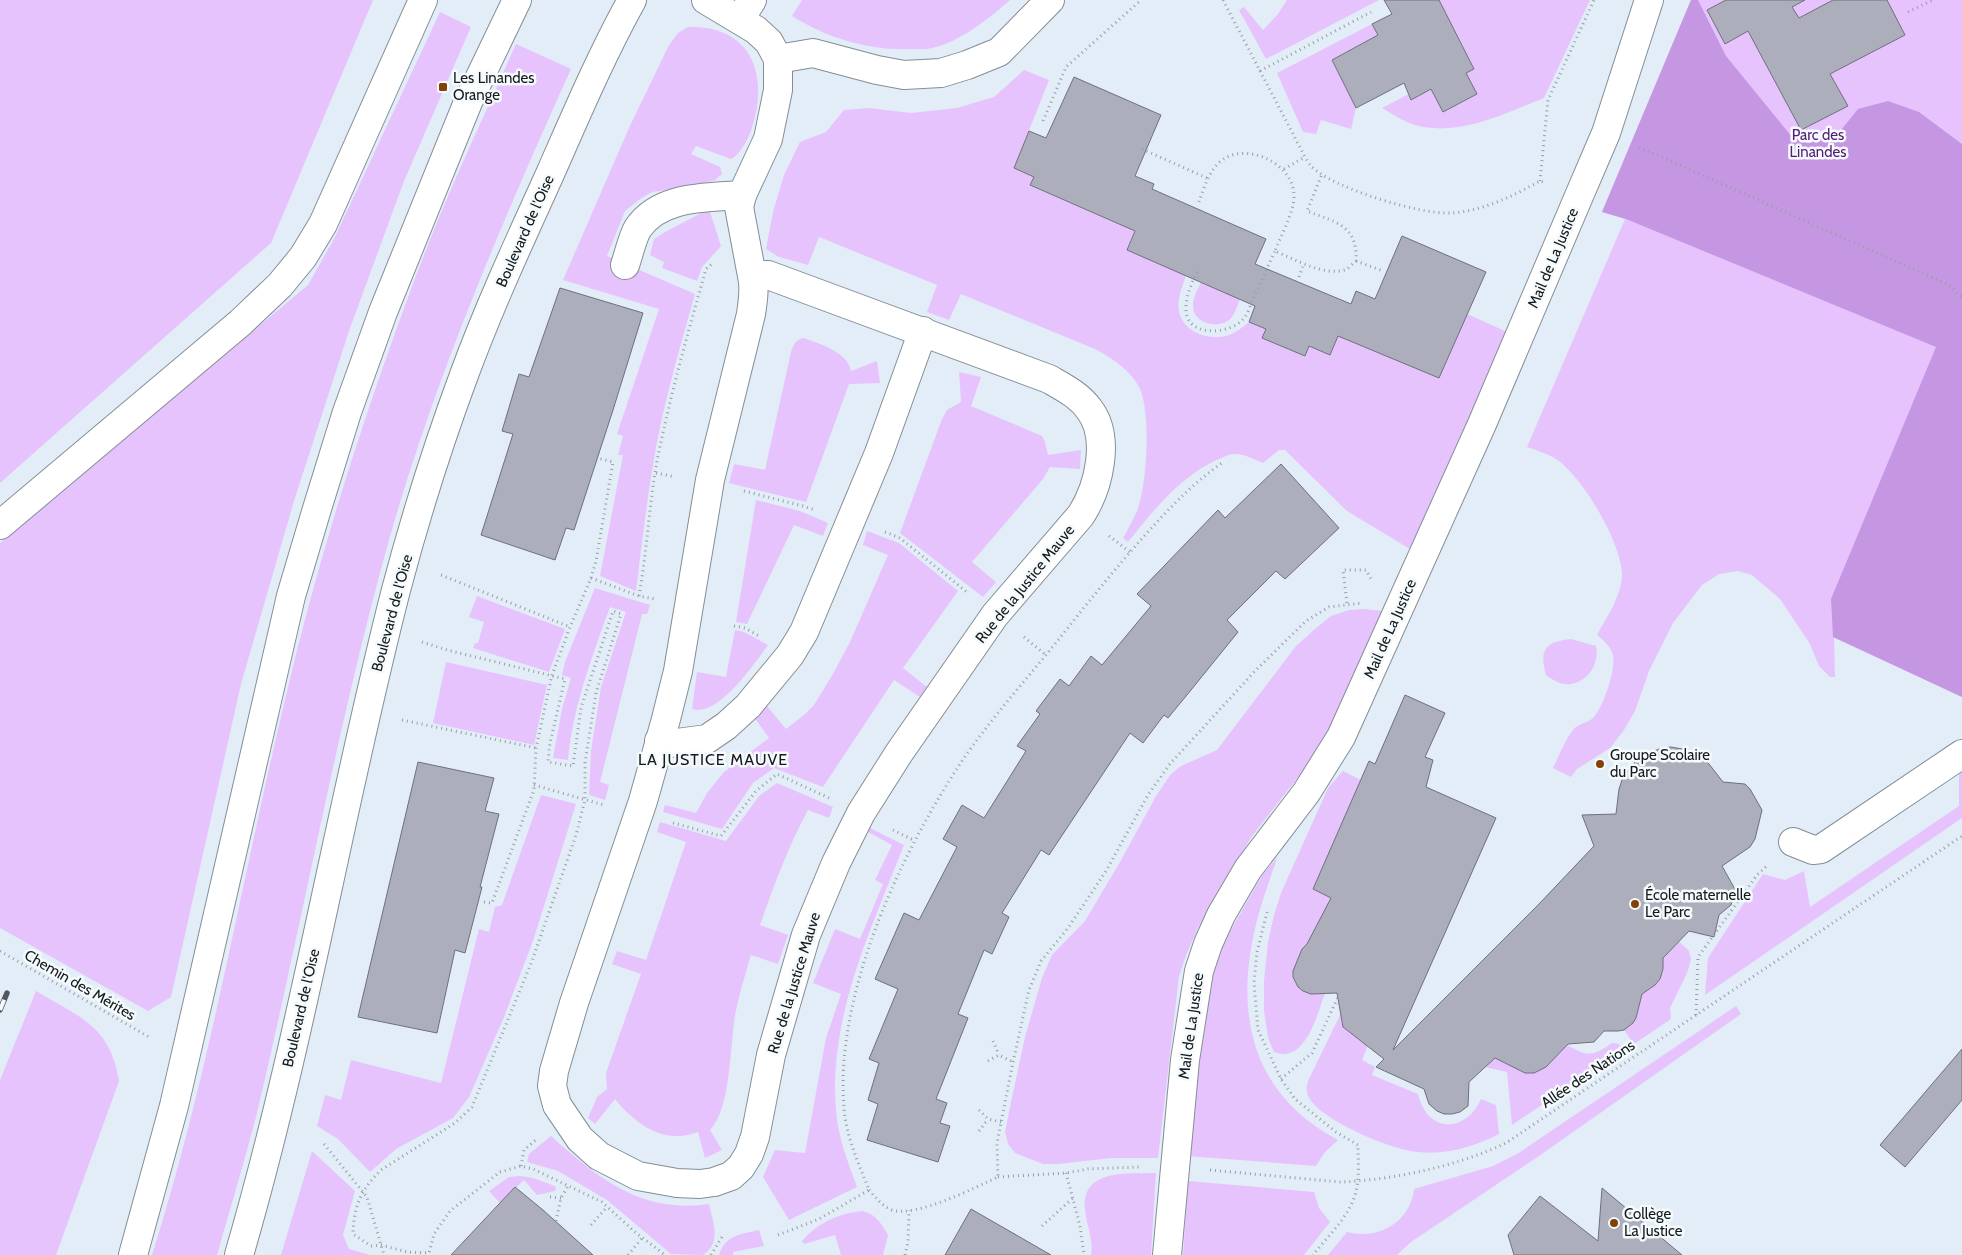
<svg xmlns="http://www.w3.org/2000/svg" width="1962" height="1255" font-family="Cabin,sans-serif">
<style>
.green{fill:#e7c3fe}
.forest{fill:#c597e2}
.building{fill:#acafbb;stroke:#6e707c}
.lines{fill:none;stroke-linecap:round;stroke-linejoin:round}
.minor-casing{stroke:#838e96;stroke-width:30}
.major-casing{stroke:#838e96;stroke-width:30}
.path{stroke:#969ea6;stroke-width:3;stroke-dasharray:1 4;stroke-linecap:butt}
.minor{stroke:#fff;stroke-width:28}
.major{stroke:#fff;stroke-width:28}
.rail-casing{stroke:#51575c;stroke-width:5.5}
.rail{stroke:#f5fafd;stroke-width:4;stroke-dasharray:11;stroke-linecap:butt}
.poi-dot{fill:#824207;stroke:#f5fafd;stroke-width:2}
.labels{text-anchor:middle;stroke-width:5;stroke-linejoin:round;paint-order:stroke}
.poi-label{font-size:15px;fill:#15191c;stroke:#f5fafd;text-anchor:start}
.park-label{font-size:15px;fill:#551a73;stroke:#f5fafd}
.street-label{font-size:15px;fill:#15191c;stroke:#f5fafd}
.neighbourhood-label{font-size:16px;letter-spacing:1px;fill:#15191c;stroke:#f5fafd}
</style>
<rect width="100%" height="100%" fill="#e2edf7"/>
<g class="green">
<path d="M0,0H373L271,243L0,483Z"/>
<path d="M802,0H1010C990,18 958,43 932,48C926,50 919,49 913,49C870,51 829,39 792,16Z"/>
<path d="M1287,0H1379L1266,59L1239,10L1244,7L1263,30L1278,14Z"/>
<path d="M1439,0H1590L1544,98C1506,113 1466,134 1424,127C1409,125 1395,116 1382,108L1409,94L1411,100L1431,89L1444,112L1477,94L1466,73L1474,68Z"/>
<path d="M1691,0H1962V697L1834,637L1835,677H1830L1819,666L1810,644L1780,599L1752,575L1738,571L1719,574L1702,585L1673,623L1649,671L1635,711L1624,730L1610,748L1577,769L1571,777L1553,768C1559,756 1565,740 1573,730C1577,724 1587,723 1593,718C1603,708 1618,666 1612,652C1609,645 1603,640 1597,635C1607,617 1622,595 1622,574C1621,542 1581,473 1553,457C1545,453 1536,450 1527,447L1625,219L1602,212Z"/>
<path d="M440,12L471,27L404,181L349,331L294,501L241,684L171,997L148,1011L0,928V543L308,285L335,237Z"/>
<path d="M1372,24L1378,35L1332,60L1356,108L1351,129L1321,120L1316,134L1303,132L1277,73Z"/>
<path d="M688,27C752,25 769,75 752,128C748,139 741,154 731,159L696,146L691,154L720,167L722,174L715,180L698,186L652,192L640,199L625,211L607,256L695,294C681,343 667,392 657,442C648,491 642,541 636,591L600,576L623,455H618L623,436L617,434L659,309L563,280L629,128L669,45L678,33Z"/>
<path d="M516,44L571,69C502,222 435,378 389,540C336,730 302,925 256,1117C244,1163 230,1209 217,1255H152C209,1075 240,888 284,704C317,561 362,421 413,284C443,202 481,123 516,44Z"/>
<path d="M1024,70L1049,80L1014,168L1034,177L1031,186L1114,222L1139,220L1127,250L1186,276C1182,287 1177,299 1179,311C1182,332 1211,342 1229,335C1237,332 1243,327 1249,322L1266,329L1305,356L1309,346L1342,326L1359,345L1439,378L1459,334L1463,312L1507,332L1410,549L1347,511L1285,450H1279L1263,463C1254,459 1244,454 1234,454C1229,454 1224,457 1219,459C1180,476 1154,510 1128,542L1123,538C1128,529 1133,520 1137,511C1147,486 1151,414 1140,389C1131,370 1113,359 1095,349L961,294L949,320L927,312L937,285L819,237L808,265L779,257L766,249L773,212L784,175L800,142L826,132L844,110L869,108L911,113L957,108L994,97Z"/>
<path d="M709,209L721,246L702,267L697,281L662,268L664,262L650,255L654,239L665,232Z"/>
<path d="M1201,282L1240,299C1237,306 1235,315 1229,320C1216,330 1192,322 1193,305C1193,297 1198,289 1201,282Z"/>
<path d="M804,338C820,344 848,352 851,371L877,361L880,383L849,384L806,502L729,483L734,464L765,470L791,352C793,345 796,339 804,338Z"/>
<path d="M959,372L981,377L971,406L1042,436L1045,442L1048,455L1081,450L1080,469L1050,467L1043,479L972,562L996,582L983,597L900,533L942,419L947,410L961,402Z"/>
<path d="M756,500L800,511L828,523L823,536L794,525L747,624L736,622Z"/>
<path d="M867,531L899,543L958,591L903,668L927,687L920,697L894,680L823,787L774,768L753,783L722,829L663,812L665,805L696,813L707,793L724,772L769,738L754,717L767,706L786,729L804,715L814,705L833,674L850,642L888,555L863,545Z"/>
<path d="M595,588L650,605L647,614H642L600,782L609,785L605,800L589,795L591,751L601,687L626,612L610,607C592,657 573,706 568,760L553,758L562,709L571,678L562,675L565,662Z"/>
<path d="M477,596L565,629L549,672L473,648L475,643H478L484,622L469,617Z"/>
<path d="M1363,609L1383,611L1327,737L1313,758L1252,836L1199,926L1186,955L1179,976L1158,1158H1111L1059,1164H1043L1015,1153L1008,1144L1005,1132L1011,1102L1025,1037L1042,978L1052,955L1085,921L1120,862L1156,796L1171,774L1181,766L1217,750L1296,646L1316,628L1331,616L1349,610Z"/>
<path d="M735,630L744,632L768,645C755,663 718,718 692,709L697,672L726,677Z"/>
<path d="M1571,639L1596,646C1600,666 1585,686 1564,684C1558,683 1551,679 1546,675C1539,649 1545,642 1571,639Z"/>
<path d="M446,662L547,685L534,745L433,723Z"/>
<path d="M1962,766V818L1705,995L1708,958L1763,874L1785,880L1804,871L1810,907L1959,806V768Z"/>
<path d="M1343,771L1361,780L1313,889L1333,899L1315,938L1302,949L1293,971L1295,982L1303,991L1311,994L1327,988C1318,1010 1307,1065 1274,1052L1268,1038L1264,1011V981L1268,942L1274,915L1281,893L1328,788Z"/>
<path d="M777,783L833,807L829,818L808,810C788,847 774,885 760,925L788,935L778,964L751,955C745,975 739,995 735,1015C730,1045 731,1109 710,1130L722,1150L705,1158L698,1132C692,1134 685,1136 678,1136C653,1137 630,1118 615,1099L595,1124L588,1118L597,1097L607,1089L606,1073L641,974L612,964L617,951L646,960L686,842L657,832L660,822L726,841L759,796Z"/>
<path d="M541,795L576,804L533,941L504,1017L469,1097L453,1118L396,1149L370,1172L338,1139L317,1126L325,1095L341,1100L351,1060L441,1083L479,929L489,932L495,907L502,905Z"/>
<path d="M870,828L904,845C871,929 828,1018 836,1111C838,1137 848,1162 857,1187L789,1220L763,1177L775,1150L805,1153L826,1038L841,994L813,983L835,929L860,939L883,884L875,880L892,845L868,832Z"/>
<path d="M1277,858C1271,877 1264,895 1259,913C1233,1006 1247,1092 1338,1140L1325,1152L1316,1166L1187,1156L1205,1004L1213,967L1232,928L1263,874Z"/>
<path d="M1672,935L1689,951L1691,960L1687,973L1670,1008L1671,1019L1634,1044L1624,1030C1639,1019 1638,1008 1641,992L1649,989L1660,979L1663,969L1662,957Z"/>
<path d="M36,991C79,1017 110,1025 119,1081L56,1255H0V1080Z"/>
<path d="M1736,1006L1741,1014L1539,1156L1411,1242L1397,1255H1328L1347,1232C1378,1240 1410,1223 1414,1189L1493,1166L1517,1154Z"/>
<path d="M1341,1013C1340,1033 1355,1035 1371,1038L1362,1060L1375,1067L1372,1075L1418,1094C1427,1133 1465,1134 1481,1099L1496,1105L1499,1134C1474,1147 1446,1155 1418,1152C1392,1150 1323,1121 1310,1099C1306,1093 1306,1088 1308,1081Z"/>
<path d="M1612,1043L1619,1044L1623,1050L1512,1125L1507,1072L1485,1067L1491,1053L1534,1073L1546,1067L1566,1044C1587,1057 1592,1057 1612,1043Z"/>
<path d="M551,1136C598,1178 641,1214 709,1204C713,1222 722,1243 703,1255L671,1254L607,1200L558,1171L527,1162L529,1154Z"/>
<path d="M312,1151L355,1191L343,1235L349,1249L370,1255H281Z"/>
<path d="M1156,1173L1151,1255H1091C1094,1239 1086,1225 1085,1209C1081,1168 1129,1174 1156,1173Z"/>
<path d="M519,1176C532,1177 544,1181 556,1187L555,1191L537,1195L524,1180L500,1203L489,1191L509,1177Z"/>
<path d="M1188,1181L1314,1192L1319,1208L1330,1222L1304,1255H1183Z"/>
<path d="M862,1211C876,1214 881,1223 888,1235L883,1255H841L835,1235L804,1244L802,1241C817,1223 839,1213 862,1211Z"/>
<path d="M759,1230L764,1246L733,1252V1255H719C726,1234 740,1235 759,1230Z"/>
</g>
<path class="forest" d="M1691,0H1698L1726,56L1792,137L1810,143L1841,130L1858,109L1888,101L1919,112L1962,144V697L1833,637L1831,599L1936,347L1626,219L1602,212Z"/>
<g class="building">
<path d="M1384,0H1439L1474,69L1466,73L1477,94L1443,112L1431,89L1411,100L1404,83L1356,108L1332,60L1378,35L1372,24L1392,14Z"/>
<path d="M1726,0H1805L1792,7L1799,18L1833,0H1887L1905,35L1830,74L1848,106L1801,130L1748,31L1725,44L1707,10Z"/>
<path d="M1074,77L1161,115L1135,176L1154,184L1152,189L1266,239L1255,264L1351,304L1356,291L1375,299L1402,236L1486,272L1439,378L1338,336L1330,355L1309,346L1305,356L1262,338L1266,329L1249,322L1255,306L1127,250L1135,231L1030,185L1034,177L1014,168L1029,131L1046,138Z"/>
<path d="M560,288L643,313L613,410L574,530L566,528L555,560L481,535L513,434L502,431L519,374L529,377Z"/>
<path d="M1281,464L1339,528L1285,579L1276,571L1227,620L1238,632L1191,690L1168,718L1164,715L1143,743L1130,733L1049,855L1041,850L1002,913L1009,917L992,954L984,950L958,1014L968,1018L936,1099L947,1103L940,1123L950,1126L938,1162L867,1140L878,1104L868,1100L879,1063L869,1059L898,989L875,979L904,913L919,920L957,847L943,839L962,805L984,818L1026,751L1017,746L1040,714L1036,711L1060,679L1069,686L1091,656L1102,665L1151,606L1137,594L1218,510L1225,518Z"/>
<path d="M1405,695L1445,713L1425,757L1433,760L1426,787L1496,818L1393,1050L1539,904L1594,846L1582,815L1616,814L1619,789L1623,777L1635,762L1643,755L1662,748L1671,747L1688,750L1698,755L1709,764L1723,782L1745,784L1750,789L1762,810L1755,839L1750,847L1722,866L1736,891L1731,905L1719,915L1714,937L1689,931L1663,958V969L1660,979L1655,985L1642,994L1636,1018L1633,1023L1624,1030L1618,1031H1604L1594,1042L1568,1044L1546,1067L1534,1073H1525L1495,1058L1469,1082L1468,1106L1460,1112L1452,1114H1444L1437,1111L1429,1104L1424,1089L1376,1067L1384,1059L1343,1027L1337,993L1311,994L1303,991L1298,987L1293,977V971L1302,949L1307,944L1331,898L1313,889L1369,761L1375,764Z"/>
<path d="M418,762L494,778L485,811L499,814L480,887H482L465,953L455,950L437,1033L358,1017Z"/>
<path d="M1962,1049V1100L1905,1167L1880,1145Z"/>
<path d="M515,1187L543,1210L593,1255H451Z"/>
<path d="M1602,1188L1682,1255H1514L1508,1235L1540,1196L1598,1241Z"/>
<path d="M971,1209L1051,1255H945Z"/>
</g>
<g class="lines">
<defs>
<g id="minor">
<path d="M706,0L756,30L769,42L778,59V90L768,139L742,195L739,207L752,276C755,288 753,301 751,314L710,480L678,671L666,719L643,801L574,1003L554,1071L552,1086L557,1105L580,1139L599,1156L638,1176L677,1183L700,1184L714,1182L731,1176L741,1167L749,1154L755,1137L771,1055L806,935L836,863L861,813L899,753L995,615L1081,515C1099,487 1111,437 1089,409C1079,395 1063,387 1049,379L768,275L752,276"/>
<path d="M740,19L752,0"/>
<path d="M778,59L813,53L877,70L904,75L941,73L967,65L999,52L1050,0"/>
<path d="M625,265C629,254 632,238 638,228C661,195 707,198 742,195"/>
<path d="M0,525L240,323L280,285L303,257L323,224L423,0"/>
<path d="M659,741L677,743L707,739L726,726L748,706L790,655L804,632L851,520L879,453L923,331"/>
<path d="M1793,842L1813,850L1821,849L1962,754"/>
<path d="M1167,1255L1185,1060L1199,971L1208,944L1221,915L1248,869L1306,793L1341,737L1482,424L1579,196L1606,133L1649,0"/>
</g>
<g id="major">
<path d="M133,1255L174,1106L291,596L316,512L347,412L383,312L468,102L517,0"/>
<path d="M239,1255C303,1036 339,811 396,590C415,518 438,445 464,375C489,307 520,240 550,174C576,115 601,56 632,0"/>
</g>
</defs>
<use href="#minor" class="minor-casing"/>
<use href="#major" class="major-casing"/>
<g class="path">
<path d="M1223,0L1305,157C1307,160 1309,164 1311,166C1332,188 1421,215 1451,213C1483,211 1513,196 1540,181L1546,183"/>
<path d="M1908,12L1933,0"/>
<path d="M1260,71L1371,12"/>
<path d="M1043,121L1066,67L1141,0"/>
<path d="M1639,147L1949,285L1962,297"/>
<path d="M1142,149L1209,179"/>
<path d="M1284,169L1305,157"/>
<path d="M1540,181L1548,100L1594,0"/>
<path d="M1199,202C1203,191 1207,177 1215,167C1238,137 1295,161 1294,197C1294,212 1280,237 1275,251C1294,259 1327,278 1347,269C1350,267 1353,263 1356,261C1358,225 1335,222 1307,211L1322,174"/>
<path d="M1356,261L1383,271"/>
<path d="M1197,272C1191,285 1183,302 1187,316C1194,338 1233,333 1244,318C1248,314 1250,306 1252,301C1260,284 1267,268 1275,251"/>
<path d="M1299,277L1304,263"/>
<path d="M656,473L675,477"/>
<path d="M744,491L803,506L815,510"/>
<path d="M885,532L900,538L968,593"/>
<path d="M1109,536L1130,552"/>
<path d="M441,575L570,627"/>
<path d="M591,578L639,596L655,599"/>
<path d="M639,596C647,551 649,505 657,461C670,396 688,332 706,269L713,263"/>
<path d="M1347,603L1343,570H1366L1372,581"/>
<path d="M734,626L745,628L759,636"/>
<path d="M1024,637L1046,655"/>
<path d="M422,642L447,650L565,679L550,743L548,762L573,766L581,708L613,611L621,614L596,693L585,763V800L576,835L532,961L472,1107L455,1123L381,1170C361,1190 354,1205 353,1234L371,1246L381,1245L407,1252L429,1253L434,1234L450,1211L500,1172L521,1166L533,1169L602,1202L636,1233L665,1255"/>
<path d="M402,720L536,748"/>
<path d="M534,785L604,805"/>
<path d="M673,823L721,836L756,791L777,774L829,798"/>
<path d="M893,830L915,841"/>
<path d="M484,902L492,903L534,790L536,748L552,675L570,627L591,578L596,561L613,462L598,458"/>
<path d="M1267,912L1257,952L1254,983L1258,1030L1281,1079L1295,1099L1336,1132L1358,1145C1358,1161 1360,1180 1355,1195C1348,1218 1327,1237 1313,1255"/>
<path d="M0,951L149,1037"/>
<path d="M1696,1015L1698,957L1757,875L1768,865"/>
<path d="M993,1041L999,1055"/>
<path d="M988,1061L999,1055L1013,1062"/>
<path d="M1281,1079L1312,1053L1339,995"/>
<path d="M979,1110L988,1119L1001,1122"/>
<path d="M979,1131L988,1119"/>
<path d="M324,1144L367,1197L384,1255"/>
<path d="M521,1166L524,1150L538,1138"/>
<path d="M1210,1170L1340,1182C1393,1180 1458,1166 1506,1143L1962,836"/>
<path d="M1066,1173L1080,1226L1084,1255"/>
<path d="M998,1177L1066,1173L1088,1169L1139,1167"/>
<path d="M869,1190C876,1198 882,1206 892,1210C916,1218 976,1187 998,1177L997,1143L1013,1062L1029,990L1041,961L1068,928L1106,871L1148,795L1169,765L1255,671L1306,621L1329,607L1362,603"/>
<path d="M550,1197L561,1198"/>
<path d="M556,1221L561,1198L568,1186"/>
<path d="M591,1225L607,1207"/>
<path d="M1042,1226L1073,1198"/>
<path d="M778,1235L819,1219L869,1190C859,1164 846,1137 844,1108C835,1000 894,868 951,778C982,728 1022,685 1059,639C1085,606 1111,574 1138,543C1164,514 1189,486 1222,463"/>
<path d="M628,1255L642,1238"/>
<path d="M711,1255L722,1237"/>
<path d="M905,1255L908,1242L909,1210"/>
</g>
<use href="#minor" class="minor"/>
<use href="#major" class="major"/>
<defs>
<path id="rail" d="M0,1010L7,993"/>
</defs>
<use href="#rail" class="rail-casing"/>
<use href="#rail" class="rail"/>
</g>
<g class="poi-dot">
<rect x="438" y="82" width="10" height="10" rx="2.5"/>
<circle cx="1600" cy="764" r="5"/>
<circle cx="1635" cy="904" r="5"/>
<circle cx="1614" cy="1223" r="5"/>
</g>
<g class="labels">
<g class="poi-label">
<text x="453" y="83">Les Linandes<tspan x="453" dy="17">Orange</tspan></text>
<text x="1610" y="760">Groupe Scolaire<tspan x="1610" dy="17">du Parc</tspan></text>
<text x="1645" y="900">École maternelle<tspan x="1645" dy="17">Le Parc</tspan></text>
<text x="1624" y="1219">Collège<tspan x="1624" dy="17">La Justice</tspan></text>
</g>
<g class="park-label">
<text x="1818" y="140">Parc des<tspan x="1818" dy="17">Linandes</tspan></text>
</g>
<g class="street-label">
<text transform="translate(525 231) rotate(-66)" y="5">Boulevard de l'Oise</text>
<text transform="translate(1553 258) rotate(-67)" y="5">Mail de La Justice</text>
<text transform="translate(1025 584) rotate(-51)" y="5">Rue de la Justice Mauve</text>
<text transform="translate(392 613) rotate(-75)" y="5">Boulevard de l'Oise</text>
<text transform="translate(1390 629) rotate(-66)" y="5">Mail de La Justice</text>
<text transform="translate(794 983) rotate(-73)" y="5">Rue de la Justice Mauve</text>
<text transform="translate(80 985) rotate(30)" y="5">Chemin des Mérites</text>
<text transform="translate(301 1008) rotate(-77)" y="5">Boulevard de l'Oise</text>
<text transform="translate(1191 1026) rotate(-82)" y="5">Mail de La Justice</text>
<text transform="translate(1588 1074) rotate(-34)" y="5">Allée des Nations</text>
</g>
<g class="neighbourhood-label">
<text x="713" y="765">LA JUSTICE MAUVE</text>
</g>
</g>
</svg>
